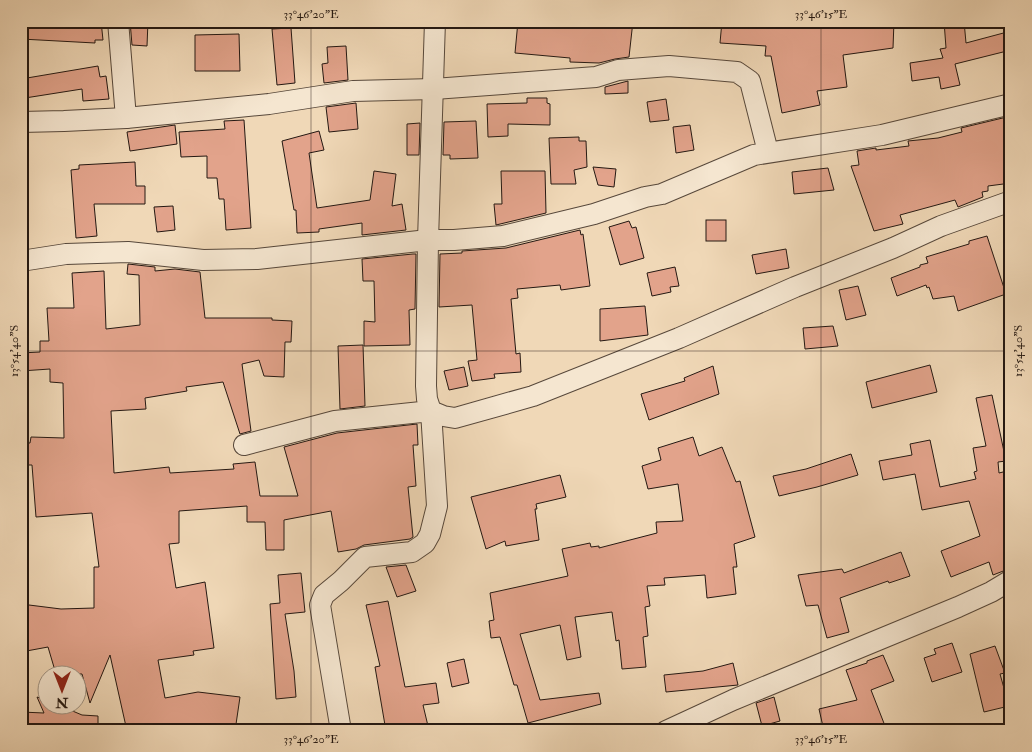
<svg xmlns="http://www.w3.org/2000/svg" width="1032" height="752" font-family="'IM FELL Double Pica',serif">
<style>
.building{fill:#e2a38b;stroke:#241812}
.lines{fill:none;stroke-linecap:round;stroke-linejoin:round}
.street-casing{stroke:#57483b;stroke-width:22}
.street{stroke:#f5e6d0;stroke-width:20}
.ticks{fill:none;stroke:#241812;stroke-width:1;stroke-opacity:0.45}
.neatline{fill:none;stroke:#241812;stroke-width:2}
.ticks-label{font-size:12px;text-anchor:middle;fill:#241812}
</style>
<rect width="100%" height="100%" fill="#f0d8b7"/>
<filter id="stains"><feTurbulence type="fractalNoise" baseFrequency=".004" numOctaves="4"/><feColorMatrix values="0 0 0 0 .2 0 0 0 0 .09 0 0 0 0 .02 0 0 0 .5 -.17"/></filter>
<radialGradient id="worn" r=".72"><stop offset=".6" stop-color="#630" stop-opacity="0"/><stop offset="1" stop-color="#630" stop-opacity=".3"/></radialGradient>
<g class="building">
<path d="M21,21H101L103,40H95V43L21,39Z"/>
<path d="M130,21H148L147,46L132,45Z"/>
<path d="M518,21H633L629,57L615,59L599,63L570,62V58L515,53Z"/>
<path d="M722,21H785L848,28V21H894L893,48L843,55L847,87L817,91L820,105L782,113L771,56H765L766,46L720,43Z"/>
<path d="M944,21H964L966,43L1011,31V50L955,64L960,85L941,89L939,77L912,81L910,63L943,58L940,49L946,48Z"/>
<path d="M291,28L295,83L277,85L272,29Z"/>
<path d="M239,34L240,71H195V35Z"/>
<path d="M346,46L348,80L324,83L322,64L328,63L327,47Z"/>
<path d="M98,66L100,77L106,76L109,99L83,101L82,89L25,98L21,79Z"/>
<path d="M628,81V93L605,94V87Z"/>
<path d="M527,98H547V103L550,104V125L508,124V136L488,137L487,104L527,103Z"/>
<path d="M666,99L669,120L650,122L647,102Z"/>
<path d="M356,103L358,129L329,132L326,107Z"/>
<path d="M1011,116V183L988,186V191L982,192L983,197L958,207L955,200L900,215L903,224L874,231L851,166L859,165L857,151L876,148V150L909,146L908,141L938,138L962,132L961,128Z"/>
<path d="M244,120L251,228L226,230L224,199H219L217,178H207V156L181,157L179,132L225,129L224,121Z"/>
<path d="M476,121L478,158L450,159V155H443L444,122Z"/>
<path d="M420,123L419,155H407V124Z"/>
<path d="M175,125L177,144L130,151L127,132Z"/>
<path d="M690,125L694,150L676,153L673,127Z"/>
<path d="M319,131L324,150L309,153L317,208L370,200L374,171L396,174L392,206L402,204L406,230L362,235V223L319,229V232L297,233L296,210H294L282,141Z"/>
<path d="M579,137V141H586L587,167L574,170L576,184H551L549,138Z"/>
<path d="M135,162L136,186H145V204H94L97,236L76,238L71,170L79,169V165Z"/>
<path d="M593,167L616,169L614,187L598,185Z"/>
<path d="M828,168L834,190L794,194L792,172Z"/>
<path d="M501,171H545L546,213L496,225L494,204H502Z"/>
<path d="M173,206L175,230L157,232L154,207Z"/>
<rect x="706" y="220" width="20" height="21"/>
<path d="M629,221L632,228L636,227L644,258L620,265L609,227Z"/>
<path d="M580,230L581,235L583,234L590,286L561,290L560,285L517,289L518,298L511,299L516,354L520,353L521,372L494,374L495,378L472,381L468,361L477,360L472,305L439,307L440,254L462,253V251L506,248Z"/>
<path d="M987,236L1006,294L958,311L954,296L933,299L929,287L927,288L926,285L897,296L891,278L920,267V265L928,263L926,257L969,244V241Z"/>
<path d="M786,249L789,268L756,274L752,255Z"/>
<path d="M413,254H416L415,309L409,310L410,345L364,346V321L375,322L374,281H363L362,259Z"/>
<path d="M128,264L155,267V271L175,269L200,272L205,318H272V320L292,321L291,342H285L284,377L264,376L259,360L242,364L251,431L240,434L223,382L186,387L187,391L145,398L146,409L111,411L114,473L169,467L170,473L234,469L233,464L255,462L260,496H298L284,447L337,433L417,424L418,445H413L416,486L408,487L413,537L410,539L364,545L356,549L338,552L331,511L284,520V550H266L265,522H247V506L179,511V543L169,544L176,588L205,582L214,648L193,651L194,655L158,660L165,698L198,692L240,697L235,731H127L110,655L90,703L82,674H56L48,647L21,652V604L61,609L94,608V567H99L92,513L36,517L32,465H24L25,443H30L31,437L64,438L63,383L50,382V369L21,371V353L40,352V341H49L47,308H74L72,273L104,271L106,329L140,325L139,275L127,274Z"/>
<path d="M675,267L679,286L670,287L671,292L652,296L647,273Z"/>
<path d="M858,286L866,315L846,320L839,290Z"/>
<path d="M645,306L648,335L600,341V309Z"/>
<path d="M833,326L838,346L805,349L803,328Z"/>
<path d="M363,345L365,406L340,409L338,346Z"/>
<path d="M930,365L937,392L872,408L866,382Z"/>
<path d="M713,366L719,394L649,420L641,394L685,381L684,378Z"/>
<path d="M464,367L468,386L449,390L444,371Z"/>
<path d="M992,395L1006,461L998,462L999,473L1011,470V568L993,575L989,562L951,577L941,551L980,536L969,501L922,510L915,474L883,480L879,461L912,455L910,444L930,440L940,487L976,479L974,472L977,471L973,448L986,446L976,398Z"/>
<path d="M693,437L699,456L722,447L736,482L740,481L755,537L734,544L737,567H733L736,594L707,598L705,575L664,578L665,585L647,586L650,606L645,607L648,636L643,637L646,667L622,669L619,640L616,641L612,612L575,617L581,657L567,660L560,625L520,634L540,700L599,693L601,704L528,723L517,685H514L500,637L491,638L489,621L494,620L490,593L568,576L562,549L590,543L591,547L599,546V548L657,533L656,522L683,521L678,484L648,489L642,466L661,460L658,448Z"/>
<path d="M851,454L858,475L817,487L779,496L773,476L806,469Z"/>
<path d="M560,475L566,497L536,504L537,509H535L539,540L506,546L505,541L486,549L471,497Z"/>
<path d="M901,552L910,576L889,583L888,581L840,598L849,632L827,638L818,605L806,606L798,575L842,569L844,573Z"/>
<path d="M406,565L416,591L397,597L386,567Z"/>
<path d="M301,573L305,612L285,614L294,671L296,697L276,699L270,604L280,603L278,575Z"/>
<path d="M388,601L405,687L436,683L439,703L423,705L428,726L406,731H386L375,667L380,666L366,605Z"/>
<path d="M952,643L962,672L932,682L924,658L936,654L934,649Z"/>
<path d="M995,646L1005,673L1000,674L1009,706L984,712L970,654Z"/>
<path d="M883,655L894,681L871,690L887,731H824L819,709L857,700L846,670L867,663V661Z"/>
<path d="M464,659L469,683L452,687L447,663Z"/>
<path d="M733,663L738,685L666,692L664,675L703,671Z"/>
<path d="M37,697L48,701V704H56L82,715L98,716V731H21V712L44,713Z"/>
<path d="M774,697L780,721L762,726L756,703Z"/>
</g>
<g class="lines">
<defs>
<g id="street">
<path d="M118,21L126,118"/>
<path d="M435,21L428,240L426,386L427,399L431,411L443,416L455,418L533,396L679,338L795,287L893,248L941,226L1011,201"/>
<path d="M21,122L64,121L126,118L218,109L269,104L353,91L434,89L596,77L618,70L669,66L737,72L750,81L768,152"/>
<path d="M21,261L66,254L128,252L203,260L257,259L428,240H454L503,236L594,214L645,197L662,194L754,155L882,135L1011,104"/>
<path d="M244,445L335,421L431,411L437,506L430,534L425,543L412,552L365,557L341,581L324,595L320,605L341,731"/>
<path d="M666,731L733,700L958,607L991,592L1011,580"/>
</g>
</defs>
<use href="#street" class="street-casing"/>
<use href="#street" class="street"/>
</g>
<path class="ticks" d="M311,21V731M821,21V731M21,351H1011"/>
<rect width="1032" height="752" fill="none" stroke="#f0d8b7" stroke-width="55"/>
<g transform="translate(62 690) rotate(180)"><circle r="24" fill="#f5e6d0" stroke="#a19484"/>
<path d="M0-4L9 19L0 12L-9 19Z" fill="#8f2418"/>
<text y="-8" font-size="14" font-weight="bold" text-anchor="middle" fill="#241812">N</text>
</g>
<rect x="28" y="28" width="976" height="696" class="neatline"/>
<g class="ticks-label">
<text x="311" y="18">33°46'20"E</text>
<text x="821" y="18">33°46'15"E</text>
<text transform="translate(1018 351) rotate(-90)" y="4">13°54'40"S</text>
<text transform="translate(14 351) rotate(-90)" y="4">13°54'40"S</text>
<text x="311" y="743">33°46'20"E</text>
<text x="821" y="743">33°46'15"E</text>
</g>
<rect width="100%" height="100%" filter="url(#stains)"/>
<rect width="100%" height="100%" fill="url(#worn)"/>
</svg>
